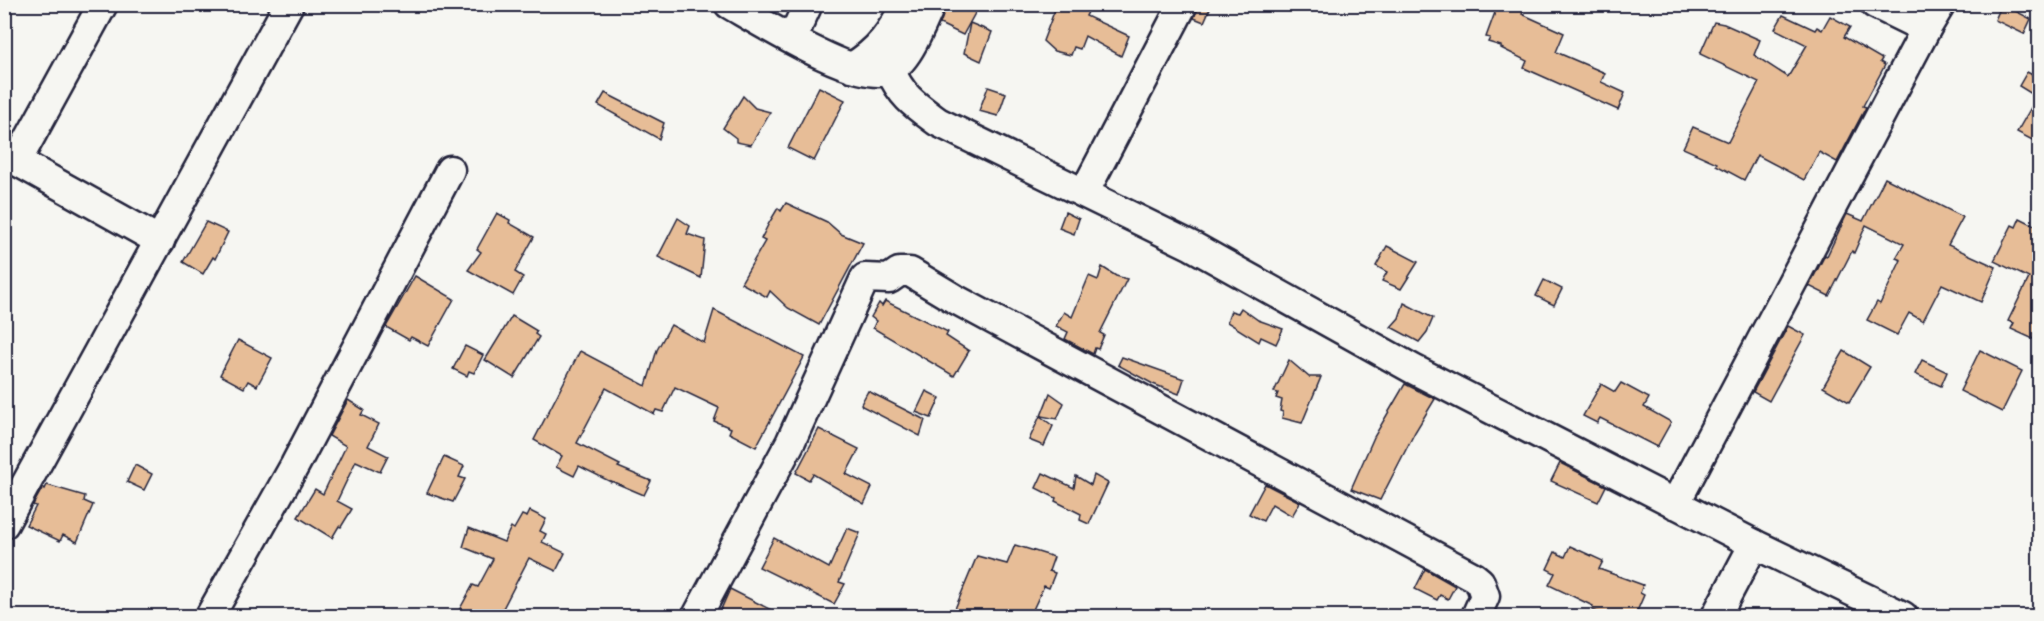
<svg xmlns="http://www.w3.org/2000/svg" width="2044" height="621" font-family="'Balsamiq Sans',sans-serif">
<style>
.building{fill:#e7bd97;stroke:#22223b;stroke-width:1.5}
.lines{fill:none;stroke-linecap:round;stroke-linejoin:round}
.minor-casing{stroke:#22223b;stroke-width:33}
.minor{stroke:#f6f6f2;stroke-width:28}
</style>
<rect width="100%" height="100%" fill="#f6f6f2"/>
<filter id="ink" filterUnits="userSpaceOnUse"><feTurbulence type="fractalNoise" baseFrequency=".0167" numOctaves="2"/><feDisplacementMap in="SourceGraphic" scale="12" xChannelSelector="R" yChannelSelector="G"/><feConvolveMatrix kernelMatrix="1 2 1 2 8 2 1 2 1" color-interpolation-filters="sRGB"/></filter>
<g filter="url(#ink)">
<g class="building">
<path d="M947,4H980L963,35L940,24Z"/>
<path d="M1057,4H1092L1086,16L1129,36L1121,56L1085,36L1080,49L1074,47L1071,55L1054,51L1043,41Z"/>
<path d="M1199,4H1212L1204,22L1194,18Z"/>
<path d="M1506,4H1525L1522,14L1564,33L1556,52L1605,73L1601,82L1625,93L1618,110L1524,68L1527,61L1501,48V46L1488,42L1490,38L1486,37L1497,7L1505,10Z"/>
<path d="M2002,4L2031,19L2024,34L1995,20Z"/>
<path d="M1783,15L1815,30L1817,27L1822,30L1830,16L1850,27L1844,37L1882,59L1880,62L1885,65L1863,106L1866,107L1837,162L1819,152L1804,180L1757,155L1744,180L1716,165L1717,163L1683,148L1693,127L1728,142L1759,82L1700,54L1714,22L1724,24L1760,40L1754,55L1788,77L1807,45L1775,29Z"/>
<path d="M970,23L992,32L981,61L964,53Z"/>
<path d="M2027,72L2040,79V144L2017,132L2037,97L2019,86Z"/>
<path d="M819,87L845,100L814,161L788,148Z"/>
<path d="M988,87L1006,93L998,116L979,111Z"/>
<path d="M605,93L664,123L659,139L598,105Z"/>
<path d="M743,96L755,108L770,112L751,145L736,142V138L723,128Z"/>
<path d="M1885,178L1963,217L1948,245L1996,267L1981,302L1942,284L1923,321L1909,313L1897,335L1867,320L1877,302L1880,304L1901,260L1896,258L1904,244L1866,225L1854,253L1852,251L1829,296L1809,286L1825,255L1827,256L1847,214L1863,221Z"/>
<path d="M786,203L827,222L841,234L863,243L819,325L788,308L770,291L767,297L741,283L765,241L761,239L769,223L778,208L781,211Z"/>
<path d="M1065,212L1079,219L1074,234L1059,228Z"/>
<path d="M497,213L510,220L509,223L534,237L515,272L523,277L513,295L468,270L481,252L477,249Z"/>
<path d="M678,218L690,226L687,234L705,240L701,278L658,257Z"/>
<path d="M2020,218L2040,228V342L2011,329L2014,323L2008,321L2029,278L1994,261L2012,225L2016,227Z"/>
<path d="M206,222L228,232L215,259L213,257L203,274L183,262Z"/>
<path d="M1387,246L1418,262L1401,289L1382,281L1387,272L1376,266Z"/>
<path d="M1102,267L1116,276L1127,279L1100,333L1104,335L1098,349L1095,348L1093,354L1065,339L1068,332L1056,326L1064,312L1072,317L1089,276L1098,280Z"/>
<path d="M415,276L454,299L428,346L411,337L409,340L386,327Z"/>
<path d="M1544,280L1562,289L1554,305L1536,296Z"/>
<path d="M885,301L948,332L946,336L969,351L954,376L873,328L876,321L871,317L879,303L882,306Z"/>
<path d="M1404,303L1433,318L1427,332L1419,342L1391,327L1399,318Z"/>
<path d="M1241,308L1258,320L1283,329L1276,344L1261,337L1259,342L1227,322L1231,311L1238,313Z"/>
<path d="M714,310L804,357L756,447L729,433L731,428L714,421L719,408L675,387L663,412L656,410L654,414L606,388L577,443L620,465L618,467L651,481L644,495L611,481V482L579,466L574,476L556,467L562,456L534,440L580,351L646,386L657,350L671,325L704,343Z"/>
<path d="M512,316L537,331L535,334L539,337L514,378L485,360Z"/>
<path d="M1788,326L1805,335L1769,401L1753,392Z"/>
<path d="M238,340L272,358L257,386L248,381L244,388L220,375Z"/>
<path d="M465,346L483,355L474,373L469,371L467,376L453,369Z"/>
<path d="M1980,350L2022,371L2002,412L1960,391Z"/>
<path d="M1844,351L1870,367L1849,402L1823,387Z"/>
<path d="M1122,357L1184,379L1179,394L1153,384L1118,365Z"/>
<path d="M1289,360L1309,377H1321L1302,423L1282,418L1283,412L1280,411L1282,400L1276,398L1278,393L1274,392Z"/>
<path d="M1922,360L1947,372L1941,386L1915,374Z"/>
<path d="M1621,383L1649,398L1644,407L1671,422L1657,447L1600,418L1597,423L1583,416L1601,384L1615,392Z"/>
<path d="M1405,384L1435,399L1415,432L1380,500L1351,489L1374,437Z"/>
<path d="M868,391L925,420L920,436L862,406L861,404Z"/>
<path d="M926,391L940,398L931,418L916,412Z"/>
<path d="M1050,393L1064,403L1057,419L1041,416Z"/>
<path d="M348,400L364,410L361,415L379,424L368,446L388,456L380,472L356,461L337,501L352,509L341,527L339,526L332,538L298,517L315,489L323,494L346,446L329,436Z"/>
<path d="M1040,416L1053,426L1044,446L1029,440Z"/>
<path d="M819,429L859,449L846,474L872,487L864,504L813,474L809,480L796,473Z"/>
<path d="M444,457L464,466L459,477L465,479L453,502L427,493Z"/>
<path d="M1560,463L1606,486L1598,502L1551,481Z"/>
<path d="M135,465L152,474L144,490L127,482Z"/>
<path d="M1043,473L1074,488L1076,476L1091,485L1094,475L1108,483L1089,524L1080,520L1081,514L1055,501L1056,498L1036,488Z"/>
<path d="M1265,484L1300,502L1292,516L1272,504L1263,521L1249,514Z"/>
<path d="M47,485L85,496L84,501L93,505L77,542L63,535L60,541L26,525L36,506L33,505L43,487L45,489Z"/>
<path d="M530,511L546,519L540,531L546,534L542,542L565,553L556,571L529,558L499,616H456L473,585L478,587L493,559L463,547L469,528L504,542L511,527L514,529L522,515L527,517Z"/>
<path d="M847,528L860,533L839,582L845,584L834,604L759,567L774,538L829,568Z"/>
<path d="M1015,545L1054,557L1049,571L1055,573L1049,588L1044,586L1030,616H952L977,556L1007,564Z"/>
<path d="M1570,546L1603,561L1599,569L1643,585L1640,593L1644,595L1635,616H1609L1592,610L1593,606L1549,585L1555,573L1547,569L1555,552L1565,557Z"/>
<path d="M1425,569L1455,586L1448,599L1440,595L1437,600L1415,589Z"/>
<path d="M730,589L783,616H718Z"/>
</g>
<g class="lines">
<defs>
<g id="minor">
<path d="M729,4C759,21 859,84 889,70C908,62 922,23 931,4"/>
<path d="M1926,29L1941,4"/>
<path d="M792,39L808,4"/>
<path d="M852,67C880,50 891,33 906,4"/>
<path d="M890,70C902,97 915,105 938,122L1192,246L1413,369L1754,544L1903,616"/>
<path d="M4,154L160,241"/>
<path d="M17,161L103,4"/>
<path d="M1084,193L1183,4"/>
<path d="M1675,504L1926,29L1875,4"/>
<path d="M4,524L289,4"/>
<path d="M210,616L295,465L450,170"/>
<path d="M697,616L790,443L865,278L889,279L899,272H910L955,299L1474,577L1480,582L1485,596L1476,616"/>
<path d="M1716,616L1754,544"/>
</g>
</defs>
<use href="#minor" class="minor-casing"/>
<use href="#minor" class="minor"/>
</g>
</g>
<rect width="2044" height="621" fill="none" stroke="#f6f6f2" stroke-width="24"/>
<rect x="12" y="12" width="2020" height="597" fill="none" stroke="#22223b" stroke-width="2" filter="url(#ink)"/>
</svg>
